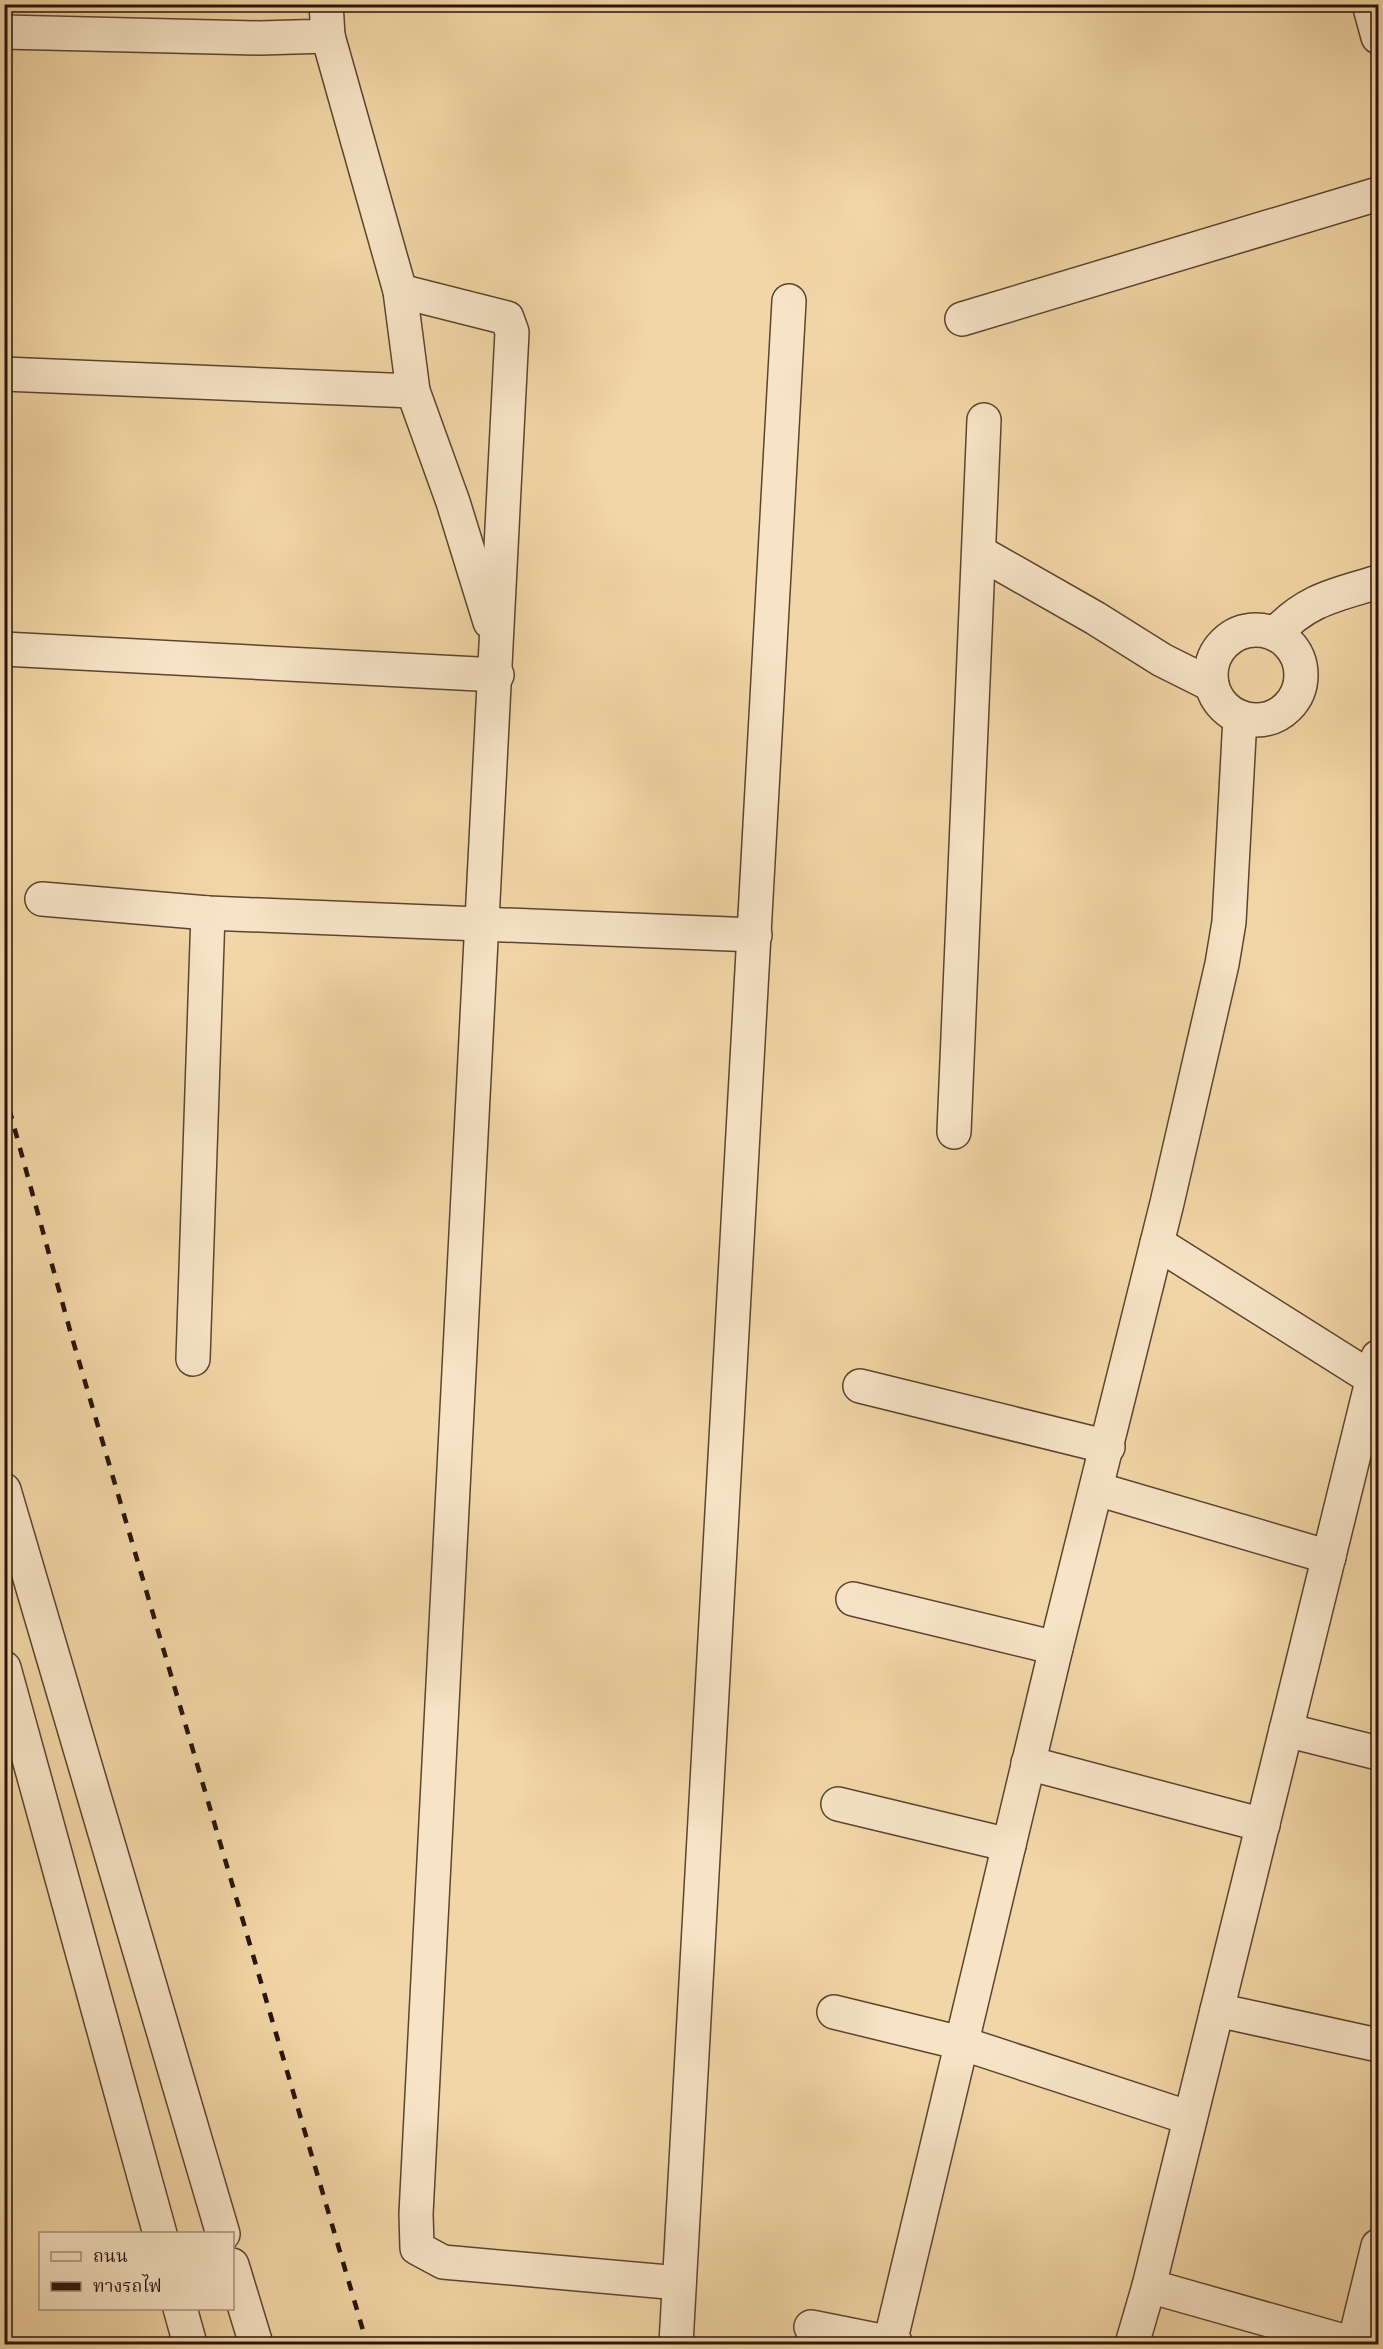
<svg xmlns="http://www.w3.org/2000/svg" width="1383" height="2349" font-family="Cardo,'Noto Serif Thai',serif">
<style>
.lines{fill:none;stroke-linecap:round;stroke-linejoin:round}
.minor-casing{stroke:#5c4431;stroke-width:36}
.minor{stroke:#f7e4c6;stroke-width:33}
.rail{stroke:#29130a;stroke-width:4.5;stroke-dasharray:10 10;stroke-linecap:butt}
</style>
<rect width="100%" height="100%" fill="#f3d6a7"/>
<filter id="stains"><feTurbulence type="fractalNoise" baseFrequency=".00333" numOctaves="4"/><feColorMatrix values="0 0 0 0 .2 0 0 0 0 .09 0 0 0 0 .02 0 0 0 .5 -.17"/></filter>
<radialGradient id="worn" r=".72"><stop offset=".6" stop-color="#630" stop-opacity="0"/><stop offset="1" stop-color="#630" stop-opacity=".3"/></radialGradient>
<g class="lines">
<defs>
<g id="minor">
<path d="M1369,4L1378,37"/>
<path d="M4,32L260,38L328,36L326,4"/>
<path d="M328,36L400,291L413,391L453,502L490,622"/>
<path d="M400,291L507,318L512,332L416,2214L417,2248L443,2262L679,2283"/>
<path d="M962,319L1378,194"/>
<path d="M4,374L413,391"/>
<path d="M979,552L1095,618L1162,660L1212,685"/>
<circle cx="1256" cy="675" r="45"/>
<path d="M1275,634C1307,599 1336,595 1378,582"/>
<path d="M4,649L497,675"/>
<path d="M42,899L208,913L755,935"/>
<path d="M954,1132L984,420"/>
<path d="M1157,1243L1378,1382"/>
<path d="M193,1359L208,913"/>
<path d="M860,1386L1108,1447"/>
<path d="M1097,1489L1329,1557"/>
<path d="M4,1490L223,2234"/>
<path d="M853,1599L1056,1648"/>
<path d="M4,1668L160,2234"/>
<path d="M1286,1730L1378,1753"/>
<path d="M1028,1763L1263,1825"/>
<path d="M838,1804L1009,1845"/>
<path d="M1217,2010L1378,2045"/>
<path d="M834,2012L961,2043L1190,2118"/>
<path d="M232,2265L256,2344"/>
<path d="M1149,2286L1354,2344"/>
<path d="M180,2308L190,2344"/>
<path d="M811,2327L896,2344"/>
<path d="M890,2343L1056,1648L1167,1203L1222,964L1229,922L1240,717"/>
<path d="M676,2344L789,301"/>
<path d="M1132,2344L1149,2286L1378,1357"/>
<path d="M1354,2344L1378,2246"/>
</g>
</defs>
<use href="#minor" class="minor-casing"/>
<use href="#minor" class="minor"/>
<path class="rail" d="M4,1090L71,1334L367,2344"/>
</g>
<rect width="1383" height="2349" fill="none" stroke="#f3d6a7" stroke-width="24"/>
<rect x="6" y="6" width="1371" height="2337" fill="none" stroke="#29130a" stroke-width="3"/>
<rect x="12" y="12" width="1359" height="2325" fill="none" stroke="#29130a" stroke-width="1.5"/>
<rect x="39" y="2232" width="195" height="78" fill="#f7e4c6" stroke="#a5907b" stroke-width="1.5"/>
<rect x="51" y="2252" width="30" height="9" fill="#f7e4c6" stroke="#a5907b" stroke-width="1.5"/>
<text x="93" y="2262" font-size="18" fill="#29130a">ถนน</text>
<rect x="51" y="2282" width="30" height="9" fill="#29130a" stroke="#a5907b" stroke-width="1.5"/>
<text x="93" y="2292" font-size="18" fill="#29130a">ทางรถไฟ</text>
<rect width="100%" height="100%" filter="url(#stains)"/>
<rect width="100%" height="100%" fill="url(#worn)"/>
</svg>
